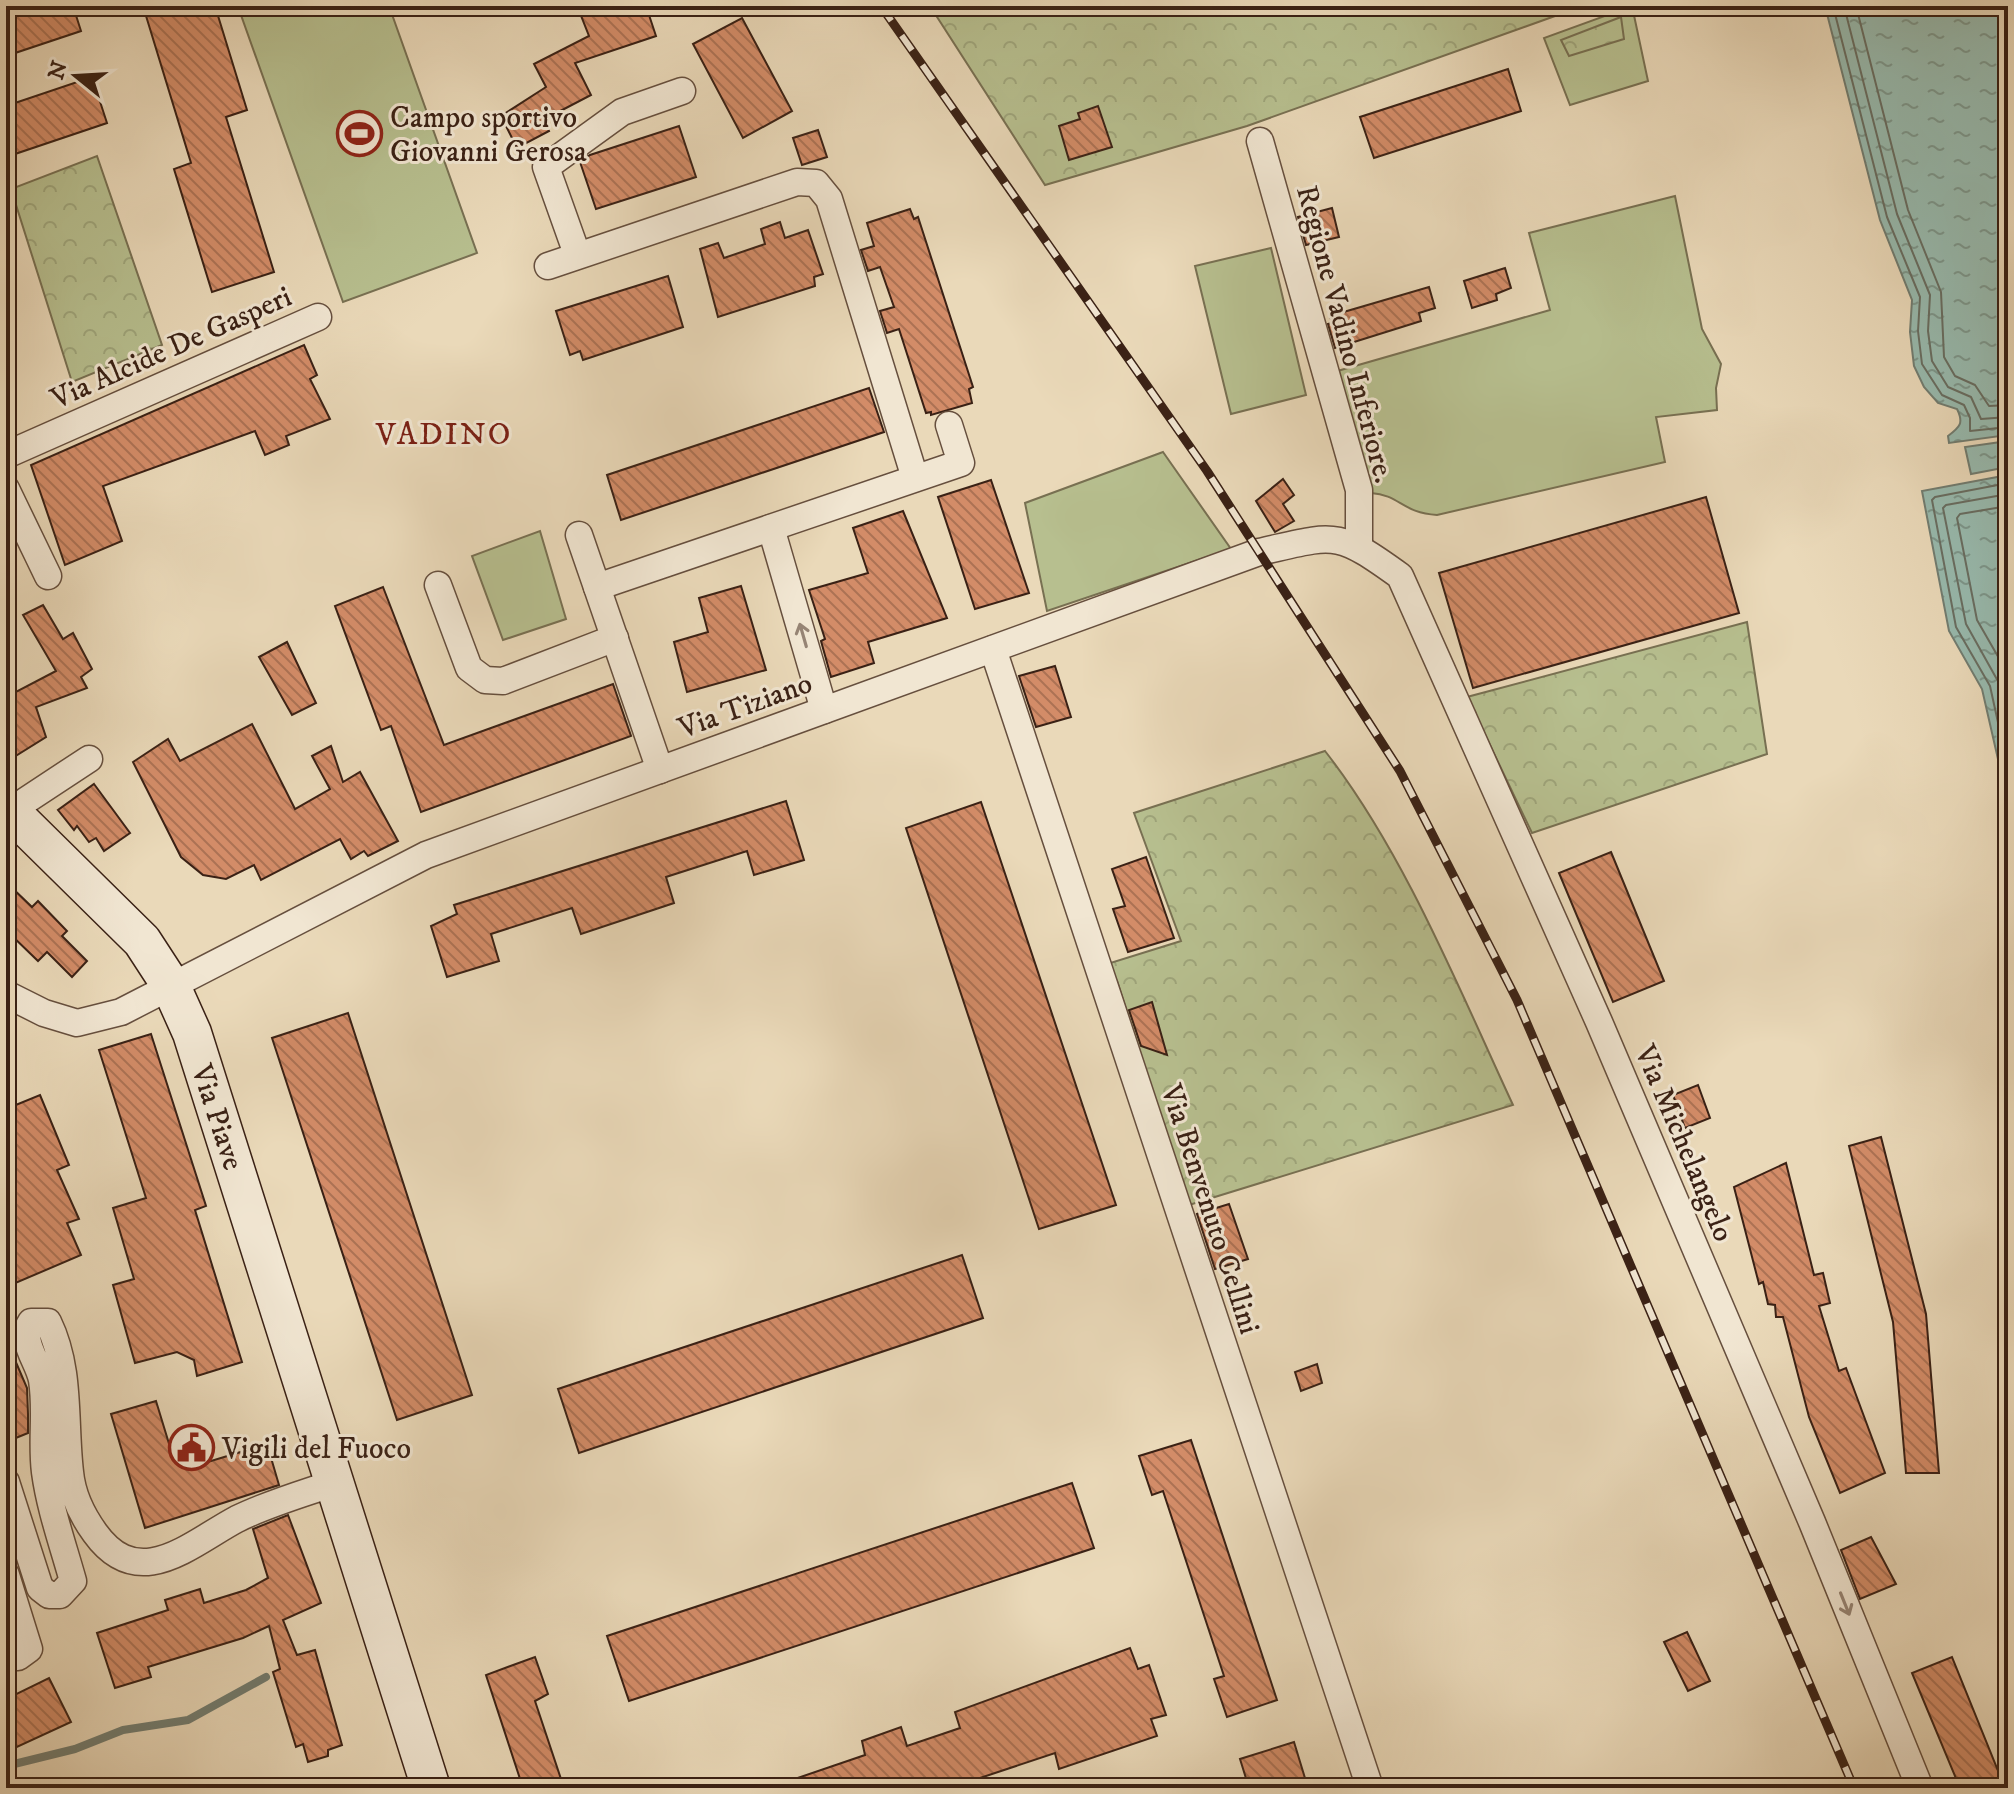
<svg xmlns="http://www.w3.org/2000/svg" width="2014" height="1794" font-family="'IM FELL DW Pica',serif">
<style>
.grass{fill:#b7bf8f;stroke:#787052;stroke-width:2}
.park{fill:url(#park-crowns);stroke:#787052;stroke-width:2}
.water{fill:url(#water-ripples);stroke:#727d71;stroke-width:2}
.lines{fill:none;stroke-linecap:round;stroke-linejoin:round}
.shore{stroke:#696e62;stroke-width:2}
.stream{stroke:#727d71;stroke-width:8}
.building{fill:url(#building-back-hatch);stroke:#3a2115;stroke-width:2}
.minor-casing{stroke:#664f3e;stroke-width:29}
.secondary-casing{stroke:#3a2115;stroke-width:41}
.minor{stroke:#f1e6d2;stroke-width:26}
.secondary{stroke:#f1e6d2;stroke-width:38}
.rail-casing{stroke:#3a2115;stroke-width:9}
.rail{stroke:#f1e6d2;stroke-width:6;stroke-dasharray:18;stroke-linecap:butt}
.oneway{stroke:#968474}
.labels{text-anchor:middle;stroke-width:6;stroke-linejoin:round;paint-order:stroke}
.poi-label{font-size:30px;fill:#3a2115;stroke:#f1e6d2;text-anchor:start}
.street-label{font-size:30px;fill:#3a2115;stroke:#f1e6d2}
.neighbourhood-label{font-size:32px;letter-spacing:2px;fill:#7a1f14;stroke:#f1e6d2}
</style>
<defs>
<pattern id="park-crowns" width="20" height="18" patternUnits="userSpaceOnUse" patternTransform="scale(2)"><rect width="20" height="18" fill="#b7bf8f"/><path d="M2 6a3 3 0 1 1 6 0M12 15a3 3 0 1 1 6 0" fill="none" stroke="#9ea47a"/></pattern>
<pattern id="water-ripples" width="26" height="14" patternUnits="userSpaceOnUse" patternTransform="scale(2)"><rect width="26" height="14" fill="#98baae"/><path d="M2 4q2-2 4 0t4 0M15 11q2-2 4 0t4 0" fill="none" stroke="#7d978c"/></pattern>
<pattern id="building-back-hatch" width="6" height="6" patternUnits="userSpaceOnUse" patternTransform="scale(2)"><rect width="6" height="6" fill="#d38c68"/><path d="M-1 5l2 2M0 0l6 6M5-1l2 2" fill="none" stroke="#ac7254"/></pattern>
</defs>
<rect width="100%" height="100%" fill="#ead9b9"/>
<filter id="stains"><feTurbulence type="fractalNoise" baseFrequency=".0025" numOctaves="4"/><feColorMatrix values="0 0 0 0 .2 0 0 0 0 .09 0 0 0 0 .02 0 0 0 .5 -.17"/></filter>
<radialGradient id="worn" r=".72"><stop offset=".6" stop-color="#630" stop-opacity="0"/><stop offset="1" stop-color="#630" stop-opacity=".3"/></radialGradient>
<g class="grass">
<path d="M265,6H389L477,253L343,302L241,15Z"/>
<path d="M1632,6L1648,81L1570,105L1544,38Z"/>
<path d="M1675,196L1702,329L1721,364L1716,388L1717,410L1656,417L1665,462L1437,515C1402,513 1400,495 1371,493L1334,372L1550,310L1529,233Z"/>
<path d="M1271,248L1306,395L1231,414L1195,266Z"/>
<path d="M1163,452L1231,549L1047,611L1025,503Z"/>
<path d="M540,531L566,619L503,640L472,556Z"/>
</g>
<g class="park">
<path d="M930,6H1583L1247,126L1045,185Z"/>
<path d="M1621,17L1624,39L1569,56L1561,40Z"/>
<path d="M97,156L162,345L72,382L11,189Z"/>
<path d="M1747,622L1767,754L1532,833L1467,697Z"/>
<path d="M1325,751C1404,852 1459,989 1513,1105L1189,1205L1117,981L1107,964L1181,941L1134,813Z"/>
</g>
<g class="water">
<path d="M1825,6H2008V435L1949,443L1948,436C1960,427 1964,423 1957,409L1938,403L1924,387L1914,366L1910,332L1912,300L1880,220Z"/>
<path d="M2008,441V467L1971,474L1965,447Z"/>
<path d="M2008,475V803L1982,689L1949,631L1922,491Z"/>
</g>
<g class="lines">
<g class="shore">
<path d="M1833,6L1887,217L1920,297L1918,331L1922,364L1942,395L1964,405L1970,418V431L2008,427"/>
<path d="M1844,6L1897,214L1930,295L1928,331L1932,361L1948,387L1971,397L1981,419L2008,417"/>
<path d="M1856,6L1908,210L1941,292L1944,357L1955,376L1975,385L1989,406L2008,405"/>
<path d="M2008,483L1935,497L1932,500L1956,627L1990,686L2008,768"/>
<path d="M2008,494L1946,505L1943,508L1966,624L1999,683L2008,722"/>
<path d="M2008,506L1960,514L1957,518L1977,620L2008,674"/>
</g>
<path class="stream" d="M6,1766L75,1749L123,1730L188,1720L266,1677"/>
</g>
<g class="building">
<path d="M6,6H73L81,31L6,56Z"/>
<path d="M143,6H215L247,110L226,117L274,272L212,292L174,169L191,163Z"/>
<path d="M601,6H646L656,36L575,63L591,95L543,120L549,131L517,148L501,116L546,87L534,64L589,36L580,13Z"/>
<path d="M742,18L792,111L743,138L693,44Z"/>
<path d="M1508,69L1521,111L1374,158L1360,117Z"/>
<path d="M92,77L107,123L6,157V106Z"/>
<path d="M1098,106L1112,147L1069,160L1059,126L1080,119L1078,113Z"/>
<path d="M679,126L696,177L596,209L580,162L590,155Z"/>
<path d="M818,130L827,157L802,165L793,138Z"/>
<path d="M1332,208L1339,237L1306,245L1298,217Z"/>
<path d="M910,209L914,219L918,217L973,387L969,389L972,403L931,415V412L926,413L899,329L887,333L880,311L894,307L880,267L868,271L861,250L874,246L867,223Z"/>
<path d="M780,222L785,238L808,230L823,274L814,277L815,286L718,317L700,249L718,243L724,258L765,244L761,229Z"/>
<path d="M1505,268L1511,288L1496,294L1497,300L1472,308L1464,281Z"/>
<path d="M668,276L683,327L583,360L580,351L570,355L556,311Z"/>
<path d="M1429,287L1435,308L1419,313L1421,321L1335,348L1328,324L1332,323L1330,316Z"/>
<path d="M304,345L317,375L310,379L330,419L286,436L289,445L265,455L255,431L103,486L122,541L65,565L31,465Z"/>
<path d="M869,388L884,432L621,520L607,475Z"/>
<path d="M1283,479L1294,495L1283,504L1294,521L1275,532L1256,501Z"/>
<path d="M991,480L1029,593L975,609L938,497Z"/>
<path d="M1706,497L1739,613L1473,688L1439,573Z"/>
<path d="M903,511L947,618L868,642L874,663L831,677L821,641L825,639L809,590L868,573L853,528Z"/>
<path d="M741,586L766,670L687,692L674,642L708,632L699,598Z"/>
<path d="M383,587L444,745L613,684L631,736L421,812L391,726L381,730L335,606Z"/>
<path d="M43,605L63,639L73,633L92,669L81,677L87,688L36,707L46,737L6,762V697L56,671L23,615Z"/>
<path d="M287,642L316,703L292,715L259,657Z"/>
<path d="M1055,666L1071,717L1036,727L1019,676Z"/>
<path d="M252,724L295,809L330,789L312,756L331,746L343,782L360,772L398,841L368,856L364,851L351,859L340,839L261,880L254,865L226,879L203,875L181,857L133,762L168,739L180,761Z"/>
<path d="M94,784L130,833L104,851L96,838L89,842L77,826L74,830L58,810Z"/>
<path d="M786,801L804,860L754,875L747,851L666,877L674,903L581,934L572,908L491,934L499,961L447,977L431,926L457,914L454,905Z"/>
<path d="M981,802L1116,1205L1039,1229L906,828Z"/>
<path d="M1611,852L1664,981L1613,1002L1559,873Z"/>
<path d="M1146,857L1174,938L1128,952L1113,909L1125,906L1112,869Z"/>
<path d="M6,882L32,907L38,901L67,931L62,936L87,961L72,977L47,952L38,961L8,932L16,923L6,913Z"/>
<path d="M1152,1002L1167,1055L1141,1046L1129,1010Z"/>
<path d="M348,1013L472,1395L397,1420L272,1038Z"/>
<path d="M151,1034L206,1206L195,1210L242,1362L197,1376L194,1360L177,1352L135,1363L113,1285L134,1279L113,1208L146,1198L99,1050Z"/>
<path d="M1698,1085L1710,1118L1685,1128L1673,1095Z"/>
<path d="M40,1095L69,1165L57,1170L79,1219L67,1223L81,1255L6,1287V1222L13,1220L6,1203V1109Z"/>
<path d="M1881,1137L1926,1314L1939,1473H1906L1893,1322L1849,1146Z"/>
<path d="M1786,1163L1814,1275L1823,1273L1830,1303L1819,1306L1839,1371L1846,1368L1885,1473L1840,1493L1809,1417L1783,1317H1776L1775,1305L1768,1304L1763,1282L1759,1284L1734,1187Z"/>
<path d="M1229,1204L1248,1259L1215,1269L1197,1214Z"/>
<path d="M962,1255L983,1318L579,1453L558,1389Z"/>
<path d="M6,1339L27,1388L28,1414V1433L6,1442Z"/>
<path d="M1317,1364L1322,1383L1301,1391L1295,1372Z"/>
<path d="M156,1401L174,1460L188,1468L267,1444L279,1485L145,1528L111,1414Z"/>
<path d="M1191,1440L1277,1700L1227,1717L1214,1679L1224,1676L1163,1491L1152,1495L1139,1456Z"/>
<path d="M1072,1483L1094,1548L629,1701L607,1636Z"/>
<path d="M288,1515L321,1603L283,1620L297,1655L315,1650L342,1745L328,1750V1756L308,1762L303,1744L296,1747L273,1672L280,1669L269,1626L243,1638L148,1667L151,1677L115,1688L97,1633L168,1610L165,1600L200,1589L204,1603L246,1590L268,1578L253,1529Z"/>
<path d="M1871,1537L1896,1584L1860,1599L1841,1550Z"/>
<path d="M1687,1632L1710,1681L1688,1691L1664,1642Z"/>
<path d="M1130,1648L1138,1669L1149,1665L1166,1715L1151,1719L1157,1736L1059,1769L1055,1753L950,1788H780V1784L865,1755L862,1741L901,1727L907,1746L960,1728L955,1712Z"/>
<path d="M535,1657L548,1694L535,1701L564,1788H523L486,1675Z"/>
<path d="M1952,1657L2005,1788H1960L1912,1673Z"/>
<path d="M49,1678L71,1722L6,1752V1699Z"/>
<path d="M1294,1742L1308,1788H1249L1240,1759Z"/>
</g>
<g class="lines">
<defs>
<g id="minor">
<path d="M1260,141L1359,490V546"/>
<path d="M577,254L546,167L622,112L682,91"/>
<path d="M548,266L797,182L816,183L829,199L915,478"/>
<path d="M6,455L318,317"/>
<path d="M6,489L48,576"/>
<path d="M771,528L824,710"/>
<path d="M579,535L660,770"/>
<path d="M438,585L469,668L485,680L503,681L615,638"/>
<path d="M597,587L961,463L949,425"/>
<path d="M993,649L1370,1788"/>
<path d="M10,811L89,759"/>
<path d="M6,994L44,1013L77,1023L121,1012L426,855L1259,552C1335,535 1335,529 1400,576L1599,1022L1812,1522L1920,1788"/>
<path d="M6,1482L40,1588L49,1595H60L73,1581C63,1545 50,1509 45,1472C41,1441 47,1411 42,1380C38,1360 19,1341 31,1322H48C71,1369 64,1421 70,1472C72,1494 82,1515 95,1533C139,1594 190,1544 237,1519C267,1504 302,1494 334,1483"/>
<path d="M6,1575L29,1649L18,1657H6"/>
</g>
<path id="secondary" d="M6,807L142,941L170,984L192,1033L431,1788"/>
</defs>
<use href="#minor" class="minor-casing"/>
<use href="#secondary" class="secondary-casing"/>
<use href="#minor" class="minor"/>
<use href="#secondary" class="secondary"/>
<defs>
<path id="rail" d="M881,6L1207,471L1400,771L1517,1000L1854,1788"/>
</defs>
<use href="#rail" class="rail-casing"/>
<use href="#rail" class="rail"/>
</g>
<defs><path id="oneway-shaft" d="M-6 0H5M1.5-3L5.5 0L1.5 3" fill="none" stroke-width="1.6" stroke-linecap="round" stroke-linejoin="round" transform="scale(2)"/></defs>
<g class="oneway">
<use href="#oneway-shaft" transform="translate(803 635) rotate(-106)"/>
<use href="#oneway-shaft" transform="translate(1845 1604) rotate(68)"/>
</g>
<defs>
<symbol id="stadium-ring" viewBox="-11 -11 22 22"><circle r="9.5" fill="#f1e6d2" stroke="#8f2418" stroke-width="1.5"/><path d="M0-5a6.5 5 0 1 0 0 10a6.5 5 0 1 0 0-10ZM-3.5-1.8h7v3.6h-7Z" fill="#8f2418"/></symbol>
<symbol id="civic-ring" viewBox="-11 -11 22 22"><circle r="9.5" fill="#f1e6d2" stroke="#8f2418" stroke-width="1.5"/><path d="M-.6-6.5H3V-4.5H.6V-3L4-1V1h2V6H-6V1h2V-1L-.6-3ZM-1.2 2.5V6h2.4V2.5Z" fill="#8f2418"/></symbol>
</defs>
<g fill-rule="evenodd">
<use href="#stadium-ring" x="334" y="108" width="51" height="51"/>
<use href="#civic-ring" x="166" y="1422" width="51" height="51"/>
</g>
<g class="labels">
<g class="poi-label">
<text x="390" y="127">Campo sportivo<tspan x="390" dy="34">Giovanni Gerosa</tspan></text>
<text x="222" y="1458">Vigili del Fuoco</text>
</g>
<g class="street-label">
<text transform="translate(1346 334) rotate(75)" y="10">Regione Vadino Inferiore.</text>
<text transform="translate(171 347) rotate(-24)" y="10">Via Alcide De Gasperi</text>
<text transform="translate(745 705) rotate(-20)" y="10">Via Tiziano</text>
<text transform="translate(218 1117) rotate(72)" y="10">Via Piave</text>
<text transform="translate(1685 1143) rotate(67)" y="10">Via Michelangelo</text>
<text transform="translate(1211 1209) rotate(72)" y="10">Via Benvenuto Cellini</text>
</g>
<g class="neighbourhood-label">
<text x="444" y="444">VADINO</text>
</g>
</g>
<rect width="2014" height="1794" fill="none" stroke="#ead9b9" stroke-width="32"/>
<rect x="8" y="8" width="1998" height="1778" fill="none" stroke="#3a2115" stroke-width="4"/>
<rect x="16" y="16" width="1982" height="1762" fill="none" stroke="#3a2115" stroke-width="2"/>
<g transform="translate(76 76) rotate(288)" stroke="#f1e6d2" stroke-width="6" paint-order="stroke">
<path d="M0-6L14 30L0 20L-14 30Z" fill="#3a2115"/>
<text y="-12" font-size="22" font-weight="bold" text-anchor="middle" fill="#3a2115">N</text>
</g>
<rect width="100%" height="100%" filter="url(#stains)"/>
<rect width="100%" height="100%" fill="url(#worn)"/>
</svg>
